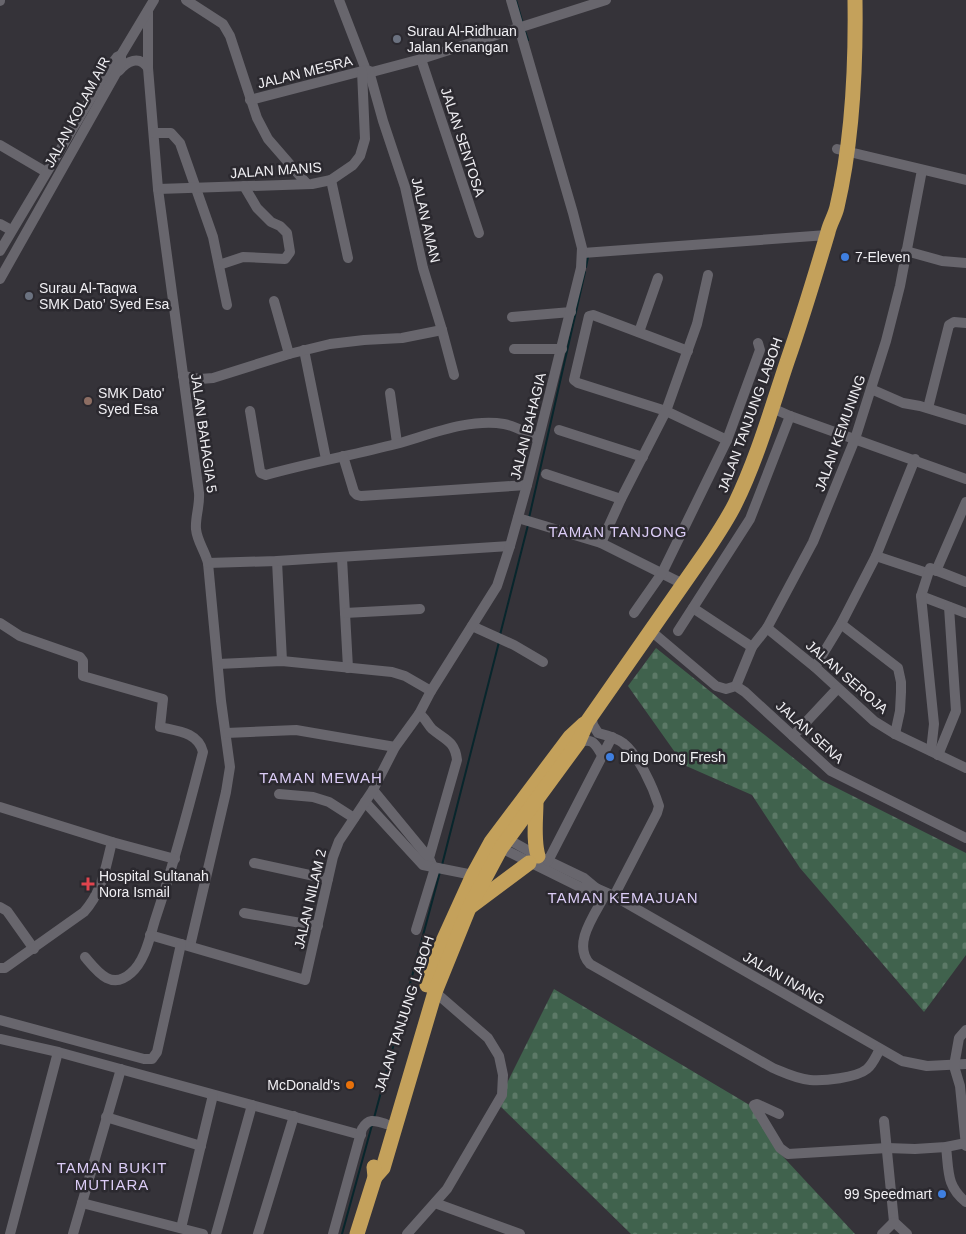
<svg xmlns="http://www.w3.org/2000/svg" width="966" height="1234" font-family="Helvetica,sans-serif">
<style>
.cemetery{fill:url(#cemetery-stones)}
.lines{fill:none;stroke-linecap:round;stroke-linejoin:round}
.stream{stroke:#08262c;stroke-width:2}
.minor{stroke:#68666d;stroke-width:10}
.highway{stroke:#c4a15b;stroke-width:15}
.worship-dot{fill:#6b7280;stroke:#2b292f;stroke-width:2}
.shop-dot{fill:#3f7fe0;stroke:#2b292f;stroke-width:2}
.education-dot{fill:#8d6e63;stroke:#2b292f;stroke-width:2}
.health-dot{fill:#e0444e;stroke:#2b292f;stroke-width:2}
.food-dot{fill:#e8710a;stroke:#2b292f;stroke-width:2}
.labels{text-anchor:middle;stroke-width:5;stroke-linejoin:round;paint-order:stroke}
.poi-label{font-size:14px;fill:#f0eff3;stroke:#2b292f;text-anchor:start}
.street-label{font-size:14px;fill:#f0eff3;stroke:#2b292f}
.neighbourhood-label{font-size:15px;letter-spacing:1px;fill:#dbccf6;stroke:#2b292f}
</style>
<defs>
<pattern id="cemetery-stones" width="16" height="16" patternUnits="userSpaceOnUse" patternTransform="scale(1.25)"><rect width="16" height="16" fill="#40624d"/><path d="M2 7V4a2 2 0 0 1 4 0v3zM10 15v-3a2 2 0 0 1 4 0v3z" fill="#5c7967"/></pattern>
</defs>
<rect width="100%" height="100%" fill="#353339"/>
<g class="cemetery">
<path d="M656,648L821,780L966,853V955L924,1012L800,868L752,795L684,765L628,686Z"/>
<path d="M554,989L758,1110L775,1148L855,1234H631L497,1103Z"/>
</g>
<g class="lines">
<g class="stream">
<path d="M516,0L523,24"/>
<path d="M525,31L528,40"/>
<path d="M586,267L588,257"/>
<path d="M529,518L585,272"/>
<path d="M500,635L528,525"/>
<path d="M442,865L499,642"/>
<path d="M374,1118L440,872"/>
<path d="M342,1234L372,1125"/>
</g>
<g class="minor">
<path d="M186,0L223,24L230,36L257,118L268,139L307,184"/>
<path d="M339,0L366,70"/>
<path d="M0,1V0"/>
<path d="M148,11V68L158,189L199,493C200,506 195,517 196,529C197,541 205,551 208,563L221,701L230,767L226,792L190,946"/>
<path d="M421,59L479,233"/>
<path d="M366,70L372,72L421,59L606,0"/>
<path d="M119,71C127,61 139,55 148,68"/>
<path d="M369,71L383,121L405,187L423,268L442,330L454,375"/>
<path d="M250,100L366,70"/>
<path d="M154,133H171L180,143L213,237L227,305"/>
<path d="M0,145L46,172"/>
<path d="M837,149L966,180"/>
<path d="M331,180L348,258"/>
<path d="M158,189L312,184L331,180L353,165L360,156L365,139L362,71"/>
<path d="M0,224L11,230"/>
<path d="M0,251L110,66L117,57L121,55L154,0"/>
<path d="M906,251L942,261L966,263"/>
<path d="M583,253L827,235"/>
<path d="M219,265L243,257L285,259L290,252L287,233L280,226L271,222L257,208L244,186"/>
<path d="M0,279L115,75L121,64V55"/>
<path d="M274,301L289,354"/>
<path d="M512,317L571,312"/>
<path d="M639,332L658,278"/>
<path d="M514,349H562"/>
<path d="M304,350L326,459"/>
<path d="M688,351L593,315L589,316L574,380L578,383L666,411L727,440"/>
<path d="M183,376L200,379L213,378L289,354L330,344L364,340L402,338L442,330"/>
<path d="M871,389L903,403L920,406L966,420"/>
<path d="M390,393L397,443"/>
<path d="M772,408L790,416L966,479"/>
<path d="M928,408L949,325L954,322L966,323"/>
<path d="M250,411L260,471L261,473L266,475C309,463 353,455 396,444C429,435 469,418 504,424C516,426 527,433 538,439"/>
<path d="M559,430L643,457"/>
<path d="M343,456L354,492L357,495L361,496L527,485"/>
<path d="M546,474L621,499"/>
<path d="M518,518L601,543L683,584"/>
<path d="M601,543L621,499L666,411L697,324L708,275"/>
<path d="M876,556L927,573"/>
<path d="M342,558L348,668"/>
<path d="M277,561L282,661"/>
<path d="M208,563L277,561L510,546"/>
<path d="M936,571L966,502"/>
<path d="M921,596L966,613"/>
<path d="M693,608L752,647"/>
<path d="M345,613L420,609"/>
<path d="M634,613L662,573L727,440L760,350L758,343"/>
<path d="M0,623L20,636L80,657L83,661V676L163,699L160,727C177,731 198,732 203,752C189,807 174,863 156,917C150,935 146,960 131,973C111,991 97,971 85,957"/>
<path d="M841,624L898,668L901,682V692L900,711L895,734"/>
<path d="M472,626L514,645L543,662"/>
<path d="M767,628L815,667L874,721L895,734L966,768"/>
<path d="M651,631L716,686L726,689L736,686L745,692L831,771L966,838"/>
<path d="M678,631L750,519L790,416"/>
<path d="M218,664L282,661L392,672L405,676L431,691"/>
<path d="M815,667L841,624L876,556L915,459"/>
<path d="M736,686L752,647L767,628L813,542L855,439L886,341L900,286L922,170"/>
<path d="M419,714C425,717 427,724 432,729C445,740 455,741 457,760L429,858L433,867"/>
<path d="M591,715L593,725L598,733C606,735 615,737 623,743C639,756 653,787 659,806L657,813L614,896"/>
<path d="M226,733L296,730L395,747"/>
<path d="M793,736L837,689"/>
<path d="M578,743C593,737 595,744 602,755"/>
<path d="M931,751L934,724L921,596L930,568L966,582"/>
<path d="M938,755L956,711L949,607"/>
<path d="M373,790L429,858"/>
<path d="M279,794L313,797L329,802L354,818"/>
<path d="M365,802L423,865L478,876"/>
<path d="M0,807L112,842L175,859"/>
<path d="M504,837L538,856L584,878L596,888L614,896L902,1061L927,1066L966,1064"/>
<path d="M497,846L582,888H596"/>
<path d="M548,861L612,737"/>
<path d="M254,863L328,879"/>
<path d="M606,893C596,913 571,944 590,964L773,1068C785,1073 797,1079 810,1080C824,1081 856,1078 867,1069C873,1064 876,1056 880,1049"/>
<path d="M0,907L7,911L34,949"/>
<path d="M244,913L318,926"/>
<path d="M416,930L435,868"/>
<path d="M150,935L305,980L333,857L339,841L373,790L395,747L419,714L431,691L497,586L510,546L527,485L581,268L582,248L573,213L511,0"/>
<path d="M0,968H5L84,912C103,890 105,869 112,842"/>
<path d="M0,1020L144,1059H152L157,1052L181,944"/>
<path d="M966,1030L959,1038L954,1066L960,1086L966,1146"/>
<path d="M0,1039L58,1052L361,1135"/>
<path d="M779,1114L757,1104L754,1105L780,1148L788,1154L887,1148L915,1149L946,1147L966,1143"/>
<path d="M106,1117L201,1146"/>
<path d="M884,1121L894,1222L907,1234"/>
<path d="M946,1147C949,1171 946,1186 966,1202"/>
<path d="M82,1203L203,1234"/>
<path d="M435,1203L520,1234"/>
<path d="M181,1228L213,1095"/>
<path d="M10,1234L58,1052"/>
<path d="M73,1234L121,1069"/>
<path d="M216,1234L252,1105"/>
<path d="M258,1234L294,1116"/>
<path d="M333,1234L362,1129C369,1117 376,1121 386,1124"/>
<path d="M407,1234L447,1189L502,1095L503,1075L499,1056L488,1038L435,992"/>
<path d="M882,1234L894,1222"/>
</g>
<g class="highway">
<path d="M536,801C536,820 533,839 538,856"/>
<path d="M470,907L529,863"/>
<path d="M427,985L443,941L473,875L491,842L570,737L584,724"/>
<path d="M375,1177L383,1168L435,992L469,908L501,848L578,743L587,722L707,550C717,535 727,520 735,504C757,459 771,410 787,362C802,319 815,276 828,232C830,223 835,216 837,207C853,139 856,69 855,0"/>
<path d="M357,1234L375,1177L374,1167"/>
</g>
</g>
<g class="worship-dot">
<circle cx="397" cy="39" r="5"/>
<circle cx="29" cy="296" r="5"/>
</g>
<g class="shop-dot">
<circle cx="845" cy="257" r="5"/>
<circle cx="610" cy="757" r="5"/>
<circle cx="942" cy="1194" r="5"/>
</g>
<circle class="education-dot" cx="88" cy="401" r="5"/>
<path class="health-dot" d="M85.5 876.5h5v5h5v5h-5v5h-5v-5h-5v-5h5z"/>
<circle class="food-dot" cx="350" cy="1085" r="5"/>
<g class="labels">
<g class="poi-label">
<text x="407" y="36">Surau Al-Ridhuan<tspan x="407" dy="16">Jalan Kenangan</tspan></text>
<text x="855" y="262">7-Eleven</text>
<text x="39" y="293">Surau Al-Taqwa<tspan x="39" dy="16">SMK Dato’ Syed Esa</tspan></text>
<text x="98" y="398">SMK Dato'<tspan x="98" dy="16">Syed Esa</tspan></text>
<text x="620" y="762">Ding Dong Fresh</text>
<text x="99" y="881">Hospital Sultanah<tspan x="99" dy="16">Nora Ismail</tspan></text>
<text x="340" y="1090" text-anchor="end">McDonald's</text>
<text x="932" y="1199" text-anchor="end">99 Speedmart</text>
</g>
<g class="street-label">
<text transform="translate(305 72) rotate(-14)" y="5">JALAN MESRA</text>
<text transform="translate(77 112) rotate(-62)" y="5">JALAN KOLAM AIR</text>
<text transform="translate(463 142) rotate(72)" y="5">JALAN SENTOSA</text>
<text transform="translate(276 170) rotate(-4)" y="5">JALAN MANIS</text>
<text transform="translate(426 220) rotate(77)" y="5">JALAN AMAN</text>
<text transform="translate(750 415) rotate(-70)" y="5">JALAN TANJUNG LABOH</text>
<text transform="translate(528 426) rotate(-76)" y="5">JALAN BAHAGIA</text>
<text transform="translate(204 433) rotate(82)" y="5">JALAN BAHAGIA 5</text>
<text transform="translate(840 433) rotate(-70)" y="5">JALAN KEMUNING</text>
<text transform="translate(847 677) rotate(41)" y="5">JALAN SEROJA</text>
<text transform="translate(810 732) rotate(42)" y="5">JALAN SENA</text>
<text transform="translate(310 899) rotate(-77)" y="5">JALAN NILAM 2</text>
<text transform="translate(784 978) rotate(30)" y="5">JALAN INANG</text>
<text transform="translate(404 1014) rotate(-72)" y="5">JALAN TANJUNG LABOH</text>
</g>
<g class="neighbourhood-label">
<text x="618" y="537">TAMAN TANJONG</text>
<text x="321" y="783">TAMAN MEWAH</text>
<text x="623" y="903">TAMAN KEMAJUAN</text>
<text x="112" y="1173">TAMAN BUKIT<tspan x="112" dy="17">MUTIARA</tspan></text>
</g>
</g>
</svg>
